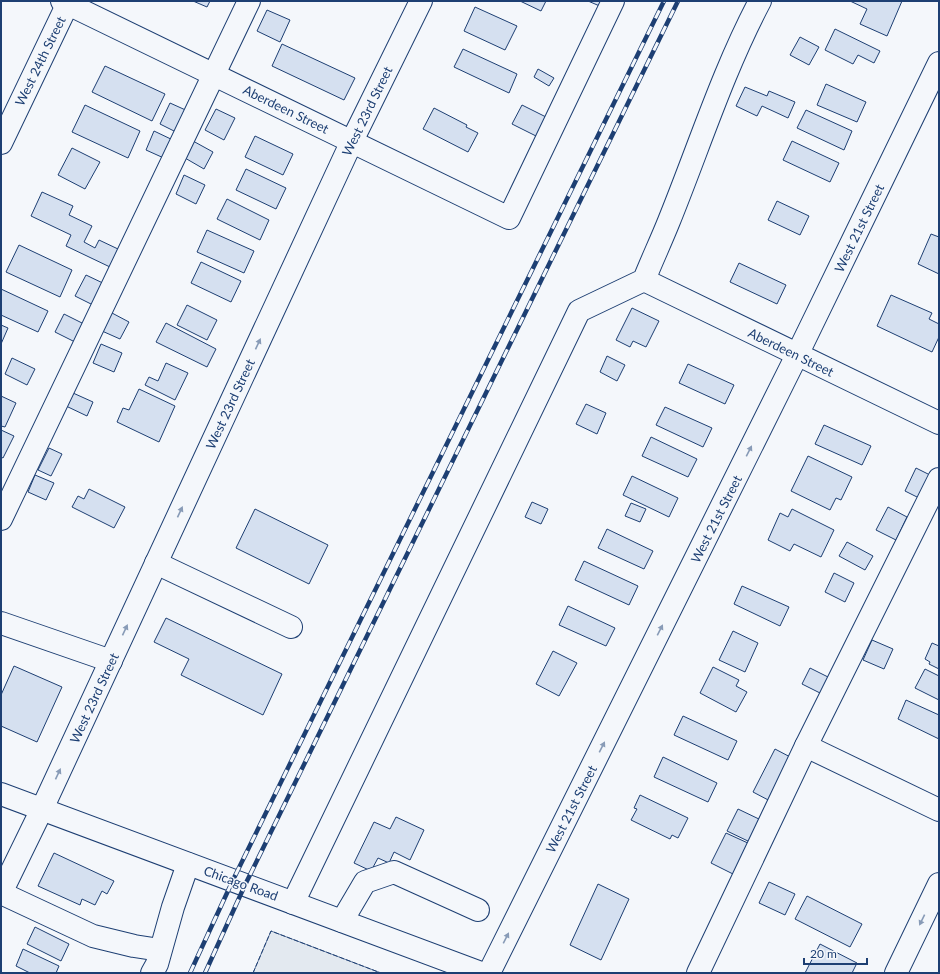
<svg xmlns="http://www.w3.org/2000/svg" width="940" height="974" font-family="Lato,sans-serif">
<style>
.green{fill:#e3e9f0;stroke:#687fa3}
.building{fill:#d5e0f0;stroke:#1d3f73}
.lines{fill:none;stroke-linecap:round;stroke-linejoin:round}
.minor-casing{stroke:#1d3f73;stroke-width:24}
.major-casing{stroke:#1d3f73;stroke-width:24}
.minor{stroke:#f4f7fb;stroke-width:22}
.major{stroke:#f4f7fb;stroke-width:22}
.rail-casing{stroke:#1d3f73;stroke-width:4.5}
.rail{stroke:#f4f7fb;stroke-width:3;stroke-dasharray:9;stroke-linecap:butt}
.fence{stroke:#1d3f73;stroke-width:1;stroke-dasharray:5 2;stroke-linecap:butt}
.oneway{fill:#889bb7}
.labels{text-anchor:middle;stroke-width:3;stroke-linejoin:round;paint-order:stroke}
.street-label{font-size:13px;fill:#1d3f73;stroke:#f4f7fb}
</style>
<rect width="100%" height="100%" fill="#f4f7fb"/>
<path class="green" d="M271,931L381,973H253Z"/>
<g class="building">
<path d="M193,1H210L207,7Z"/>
<path d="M520,1H546L541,11Z"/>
<path d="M588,1H605L602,7Z"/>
<path d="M850,1H902L887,36L860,24L867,9Z"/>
<path d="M475,7L517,26L505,50L464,31Z"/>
<path d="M267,10L290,20L280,42L257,31Z"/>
<path d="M835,29L880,51L874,63L858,55L853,64L825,50Z"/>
<path d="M800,37L819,47L809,65L790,55Z"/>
<path d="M282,44L355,78L344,100L272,66Z"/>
<path d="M463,49L517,74L509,93L454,67Z"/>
<path d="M105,66L165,94L152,121L92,92Z"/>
<path d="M538,69L554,78L549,86L534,77Z"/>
<path d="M826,84L866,102L857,122L817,105Z"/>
<path d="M745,87L767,96L769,91L795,102L788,118L762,106L757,116L736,106Z"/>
<path d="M170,103L190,112L180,134L160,124Z"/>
<path d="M85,105L140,131L128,158L72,132Z"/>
<path d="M522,105L548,118L538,137L512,124Z"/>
<path d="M434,108L467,125L466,127L478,133L468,152L423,129Z"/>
<path d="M216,109L235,118L224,140L205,130Z"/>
<path d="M806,110L852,131L844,150L797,128Z"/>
<path d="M154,131L175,141L166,159L146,150Z"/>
<path d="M255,136L293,154L283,175L245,157Z"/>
<path d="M193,141L213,152L204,169L185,158Z"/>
<path d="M792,141L839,163L830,182L783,160Z"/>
<path d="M72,148L100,162L85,189L58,175Z"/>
<path d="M246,169L286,188L276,209L236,190Z"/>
<path d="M184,175L205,185L196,204L176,194Z"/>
<path d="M42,192L73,206L69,215L92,226L84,242L95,248L99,240L118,249L110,267L66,246L71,235L31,216Z"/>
<path d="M227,199L269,220L260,240L217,219Z"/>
<path d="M777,201L809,216L800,235L768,220Z"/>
<path d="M207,230L254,251L244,273L197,252Z"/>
<path d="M931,234L939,237V274L918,264Z"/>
<path d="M19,245L72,270L60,297L6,272Z"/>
<path d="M201,262L241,281L231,302L191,283Z"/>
<path d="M739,263L786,285L777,304L730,282Z"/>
<path d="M86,275L107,285L97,307L75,296Z"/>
<path d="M1,289L48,311L38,332L1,315Z"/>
<path d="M891,295L932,313L929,319L939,324V337L932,352L877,326Z"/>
<path d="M187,305L217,320L207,340L177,325Z"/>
<path d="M632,308L659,321L646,347L633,341L630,347L616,340Z"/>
<path d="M112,313L129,322L120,339L102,331Z"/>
<path d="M64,314L84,324L75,342L55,332Z"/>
<path d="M166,323L216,349L207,367L156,342Z"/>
<path d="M1,325L8,328L1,344Z"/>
<path d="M101,344L122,353L114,372L93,363Z"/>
<path d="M607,356L625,365L617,381L600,372Z"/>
<path d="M12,358L35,369L27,385L5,374Z"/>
<path d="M166,363L188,373L175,400L145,385L149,377L158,381Z"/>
<path d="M688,364L734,385L725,404L679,383Z"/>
<path d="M139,389L175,406L159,442L117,422L123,408L129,410Z"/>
<path d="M73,393L93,402L87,416L66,406Z"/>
<path d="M1,396L16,403L5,427L1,426Z"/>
<path d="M586,404L606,413L597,434L576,424Z"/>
<path d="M665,407L712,428L703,447L656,425Z"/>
<path d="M824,425L871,446L862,465L815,444Z"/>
<path d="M1,430L14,436L3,458L1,457Z"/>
<path d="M651,437L697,459L688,477L642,456Z"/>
<path d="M49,448L62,454L51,476L38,470Z"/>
<path d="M808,456L852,477L841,500L836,498L830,510L791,491Z"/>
<path d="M916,468L932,476L921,499L905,491Z"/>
<path d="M35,475L54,483L46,500L28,492Z"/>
<path d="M632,476L678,498L669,517L623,495Z"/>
<path d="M89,489L125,507L114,528L72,507L78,496L84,499Z"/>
<path d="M532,502L548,509L541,524L525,517Z"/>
<path d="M631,503L646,509L640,522L625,516Z"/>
<path d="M888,507L907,517L896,540L876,530Z"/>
<path d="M255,509L328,545L309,584L236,548Z"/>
<path d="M792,509L834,530L821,557L794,544L790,551L768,540L780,513L788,517Z"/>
<path d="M607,529L653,551L644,569L598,548Z"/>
<path d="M847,542L873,556L865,570L839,556Z"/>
<path d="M584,561L638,586L629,605L575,580Z"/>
<path d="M834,573L854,583L845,602L825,592Z"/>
<path d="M742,586L789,607L780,626L734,604Z"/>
<path d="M568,606L615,628L606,646L559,625Z"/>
<path d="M166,618L282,674L263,715L181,675L189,659L154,642Z"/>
<path d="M733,631L758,643L745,672L719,660Z"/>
<path d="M872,640L893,649L884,669L863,660Z"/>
<path d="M932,643L939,646V669L929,664L930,662L925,659Z"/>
<path d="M553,651L577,663L559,696L536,684Z"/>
<path d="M14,666L62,687L37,742L1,726V695Z"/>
<path d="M713,667L739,680L736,686L747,692L736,712L700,693Z"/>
<path d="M810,668L832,679L824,695L802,684Z"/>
<path d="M925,669L939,676V700L915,688Z"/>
<path d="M906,700L939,715V739L898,719Z"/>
<path d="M683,716L737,741L728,760L674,735Z"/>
<path d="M775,749L794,759L772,802L753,792Z"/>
<path d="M663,757L717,783L708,802L654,777Z"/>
<path d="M640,795L688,818L678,838L672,835L670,839L631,820L637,809L634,808Z"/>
<path d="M738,809L761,820L750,842L727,831Z"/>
<path d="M396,817L424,830L410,860L394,852L389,863L378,858L371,871L354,863L374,822L390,829Z"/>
<path d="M726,833L750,844L735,875L711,863Z"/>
<path d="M54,853L114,881L107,894L102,891L95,905L82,899L80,905L38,886Z"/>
<path d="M769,882L795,894L785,915L759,903Z"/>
<path d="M598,884L629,899L601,960L570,945Z"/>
<path d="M807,896L862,924L850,947L795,919Z"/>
<path d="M35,927L69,944L61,961L27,944Z"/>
<path d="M820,944L857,963L852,973H805Z"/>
<path d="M23,949L59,966L56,973H30L16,966Z"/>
</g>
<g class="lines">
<defs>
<g id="minor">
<path d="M62,1L509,218L613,1"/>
<path d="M1,143L69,1"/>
<path d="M644,280L939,423"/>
<path d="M1,519L249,1"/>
<path d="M156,563L291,627"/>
<path d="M1,623L111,661"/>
<path d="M806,746L939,810"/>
<path d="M1,893L42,809L352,141L421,1"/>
<path d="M1,893L93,936L134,946L160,950"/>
<path d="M293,903L579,311L644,280C652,260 661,241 669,221C699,147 723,71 760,1"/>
<path d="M342,921L365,882L394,872L478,910"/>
<path d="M152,973L157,964L173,907L188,864"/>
<path d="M489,973L797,355L939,63"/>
<path d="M698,973L806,746L939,479"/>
<path d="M896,973L939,884"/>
</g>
<path id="major" d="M1,794L481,973"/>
</defs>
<use href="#minor" class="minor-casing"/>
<use href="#major" class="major-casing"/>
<use href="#minor" class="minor"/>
<use href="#major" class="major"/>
<defs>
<g id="rail">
<path d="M190,973L233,880L664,1"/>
<path d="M205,973L245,885L678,1"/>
</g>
</defs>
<use href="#rail" class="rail-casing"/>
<use href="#rail" class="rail"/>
<path class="fence" d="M253,973L271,931L381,973"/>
</g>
<defs><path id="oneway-solid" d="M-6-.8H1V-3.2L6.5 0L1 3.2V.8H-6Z"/></defs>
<g class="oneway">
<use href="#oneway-solid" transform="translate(258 344) rotate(-65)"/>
<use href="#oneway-solid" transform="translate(749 451) rotate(-63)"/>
<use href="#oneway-solid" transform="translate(180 512) rotate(-65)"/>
<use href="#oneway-solid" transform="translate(125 630) rotate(-65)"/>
<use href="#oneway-solid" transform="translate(660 630) rotate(-63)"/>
<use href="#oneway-solid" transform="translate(602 747) rotate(-63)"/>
<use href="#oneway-solid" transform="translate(58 774) rotate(-65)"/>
<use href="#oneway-solid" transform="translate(922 920) rotate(116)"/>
<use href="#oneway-solid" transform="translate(506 938) rotate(-63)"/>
</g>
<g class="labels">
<g class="street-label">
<text transform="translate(40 61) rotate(-64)" y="5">West 24th Street</text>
<text transform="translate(286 109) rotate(26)" y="5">Aberdeen Street</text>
<text transform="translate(367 111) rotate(-64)" y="5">West 23rd Street</text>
<text transform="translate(859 228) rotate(-64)" y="5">West 21st Street</text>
<text transform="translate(791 352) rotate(26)" y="5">Aberdeen Street</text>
<text transform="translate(230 404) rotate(-65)" y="5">West 23rd Street</text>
<text transform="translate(716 519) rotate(-63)" y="5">West 21st Street</text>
<text transform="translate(94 698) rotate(-65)" y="5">West 23rd Street</text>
<text transform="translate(571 809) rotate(-63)" y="5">West 21st Street</text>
<text transform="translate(241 883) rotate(20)" y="5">Chicago Road</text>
</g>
</g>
<rect width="940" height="974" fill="none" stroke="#1d3f73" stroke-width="4"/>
<path d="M804 958v6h63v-6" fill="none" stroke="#1d3f73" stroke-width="2"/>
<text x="810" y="958" font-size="12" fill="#1d3f73" stroke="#f4f7fb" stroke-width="3" paint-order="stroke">20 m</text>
</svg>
